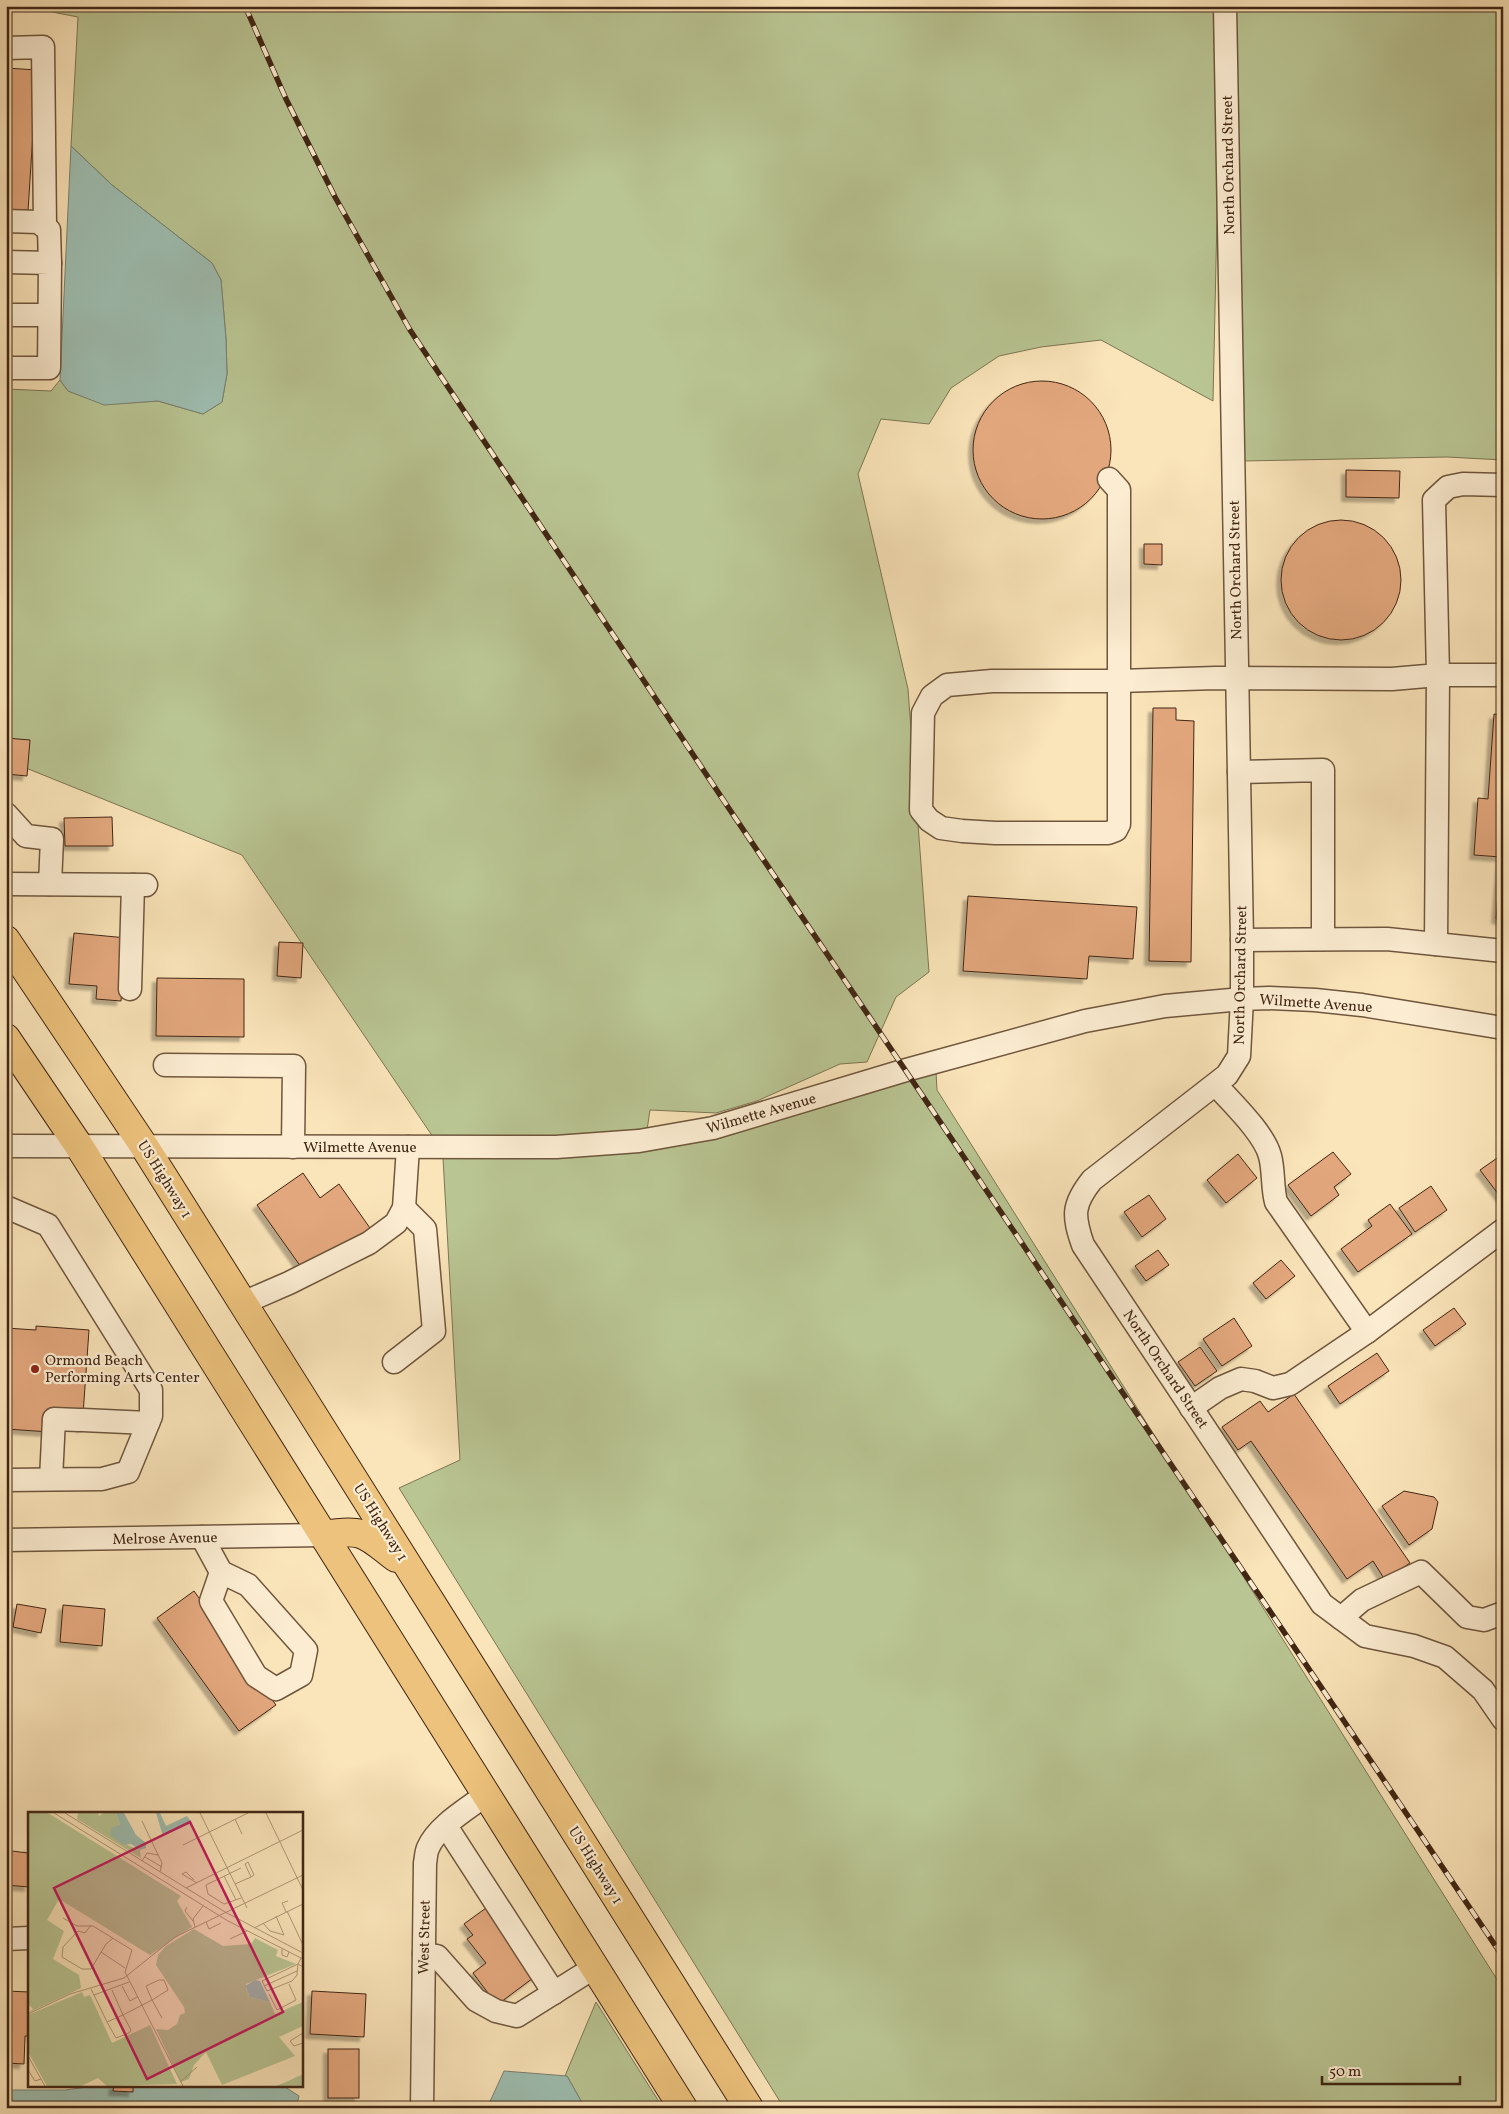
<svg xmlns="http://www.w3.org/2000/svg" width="1509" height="2114" font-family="Vollkorn,serif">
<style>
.green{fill:#b9c593;stroke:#7d7654}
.water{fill:#9ebeb1;stroke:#798172}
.building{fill:#e3a77d;stroke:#412614;filter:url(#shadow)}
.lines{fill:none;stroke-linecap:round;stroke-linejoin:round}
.minor-casing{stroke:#6f563d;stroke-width:25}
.major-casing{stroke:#412614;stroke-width:30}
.minor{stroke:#fcedd2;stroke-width:22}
.major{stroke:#edc27c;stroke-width:28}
.rail-casing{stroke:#412614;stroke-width:5.5}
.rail{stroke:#fcedd2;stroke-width:4;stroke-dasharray:11;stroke-linecap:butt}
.poi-dot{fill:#8f2418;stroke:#fcedd2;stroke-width:2}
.labels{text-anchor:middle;stroke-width:4.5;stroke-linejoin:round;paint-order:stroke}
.street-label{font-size:15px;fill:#412614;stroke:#fcedd2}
.poi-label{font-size:15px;fill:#412614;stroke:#fcedd2;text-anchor:start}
.inset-road{fill:none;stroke:#b09877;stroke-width:1}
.view{fill:#c2185b;fill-opacity:0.15;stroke:#c2185b;stroke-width:2.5}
.inset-edge{fill:none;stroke:#412614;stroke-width:2.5}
</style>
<defs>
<filter id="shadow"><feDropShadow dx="-4.5" dy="4.5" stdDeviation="1" flood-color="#0004"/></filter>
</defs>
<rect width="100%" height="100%" fill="#fae4b9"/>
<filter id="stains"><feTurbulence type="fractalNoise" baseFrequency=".004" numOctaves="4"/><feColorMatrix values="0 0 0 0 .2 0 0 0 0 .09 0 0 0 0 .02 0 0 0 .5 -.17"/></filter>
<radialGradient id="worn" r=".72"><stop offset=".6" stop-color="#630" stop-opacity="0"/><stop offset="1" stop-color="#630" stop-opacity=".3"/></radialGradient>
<g class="green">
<path d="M21,6H1215L1218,171L1213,401L1101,340L1041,347L999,356L951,388L929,424L881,419L858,474L908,689L929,972L896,997L867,1062L840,1064L757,1101L716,1113L650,1110L647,1130L557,1137H433L242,855L6,760V389L51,391L60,380L68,391L104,404L158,401L203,414L222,402L227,374L226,339L221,280L212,263L112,185L71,146L78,17Z"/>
<path d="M1236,6H1503V460L1447,457L1243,461Z"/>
<path d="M936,1072L937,1090L1503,1989V2108H784L399,1488L460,1460L443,1158H555Z"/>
<path d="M596,2002L663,2108H585L567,2076H565Z"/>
</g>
<g class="water">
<path d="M71,146L112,185L212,263L221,280L226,339L227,374L222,402L203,414L158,401L104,405L68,391L60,380Z"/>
<path d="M504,2071L567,2076L585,2108H487Z"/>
<path d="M102,2085H282L299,2096L296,2108H6V2090H65Z"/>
</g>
<g class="building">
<path d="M6,68L37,70L28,211L6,210Z"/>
<circle cx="1042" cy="450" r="69"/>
<path d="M1346,470L1400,471L1399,498L1346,497Z"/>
<circle cx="1341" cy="580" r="60"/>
<path d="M1144,544H1162V565L1144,564Z"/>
<path d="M1153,708H1176V720L1194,721L1191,962L1149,961Z"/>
<path d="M1494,714L1503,715V920L1496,919L1501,857L1474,855L1478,798L1488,799Z"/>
<path d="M6,738L30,740L27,776L6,774Z"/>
<path d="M112,817L113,846H65L64,818Z"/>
<path d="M968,896L1137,907L1133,959L1089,956L1087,979L963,971Z"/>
<path d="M74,933L127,938L121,1001L96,999L97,986L69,984Z"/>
<path d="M279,942L303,943L301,978L277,976Z"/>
<path d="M157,978L244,979V1037L156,1036Z"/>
<path d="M1333,1152L1351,1174L1334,1187L1339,1195L1311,1216L1288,1185Z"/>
<path d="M1238,1154L1257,1178L1226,1203L1207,1180Z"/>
<path d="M1503,1154V1198L1502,1199L1480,1170Z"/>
<path d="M303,1173L320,1198L339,1184L370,1228L306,1274L257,1205Z"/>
<path d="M1431,1186L1447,1210L1415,1232L1399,1208Z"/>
<path d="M1149,1195L1166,1219L1142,1237L1124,1212Z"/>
<path d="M1390,1204L1412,1234L1358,1272L1341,1249L1372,1226L1368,1220Z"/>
<path d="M1158,1250L1169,1265L1146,1281L1135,1266Z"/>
<path d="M1281,1260L1295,1276L1266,1299L1253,1283Z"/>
<path d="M1454,1308L1466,1324L1435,1346L1423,1330Z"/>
<path d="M1234,1318L1252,1346L1222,1366L1203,1339Z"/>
<path d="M36,1326L89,1330L82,1429L79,1415L50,1432L6,1429V1328L36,1330Z"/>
<path d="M1200,1347L1217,1371L1195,1386L1178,1362Z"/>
<path d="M1377,1353L1389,1371L1340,1404L1328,1386Z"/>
<path d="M1294,1394L1410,1563L1385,1580L1373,1561L1347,1579L1251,1441L1238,1450L1222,1427L1260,1401L1268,1412Z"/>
<path d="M1404,1491L1434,1497L1438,1502L1432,1529L1409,1545L1382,1506Z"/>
<path d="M194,1591L276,1705L239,1731L157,1618Z"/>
<path d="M17,1604L46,1609L41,1633L13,1627Z"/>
<path d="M63,1605L105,1609L102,1646L60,1642Z"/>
<path d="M29,1846V1887L6,1885V1861L11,1862L12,1851L28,1853Z"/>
<path d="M486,1908L537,1975L497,2005L473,1973L486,1963L467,1939L473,1935L464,1924Z"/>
<path d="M6,1991L29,1992V2036H25L24,2064L6,2063V2037H10V2021H6Z"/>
<path d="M312,1991L366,1994L364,2037L310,2034Z"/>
<rect x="328" y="2049" width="31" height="49"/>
<path d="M114,2085H133V2092L113,2091Z"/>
</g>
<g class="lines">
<defs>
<g id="minor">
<path d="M1225,6L1242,940V999L1239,1056L1227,1075L1092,1180C1072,1205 1073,1216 1083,1245L1322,1604L1365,1636L1414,1646L1445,1657L1483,1690L1503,1719"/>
<path d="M6,48L43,47L45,227"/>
<path d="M6,221L38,222L49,230L50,263"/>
<path d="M6,262L50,263L49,368H6"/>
<path d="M6,315H49"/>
<path d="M1109,479L1119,490V681L1216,678L1392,679L1438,675L1434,500L1448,487L1463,484L1503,485"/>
<path d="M992,681H1119V824L1116,830L1108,833H995L962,831L941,828L929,820L921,810L923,713L932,696L947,685Z"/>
<path d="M1239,772L1323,770V939"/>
<path d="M6,814L26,836L52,839L50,884"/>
<path d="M6,884L146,885"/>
<path d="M1242,940L1387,939L1503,951"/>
<path d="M1436,944L1438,675H1503"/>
<path d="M130,989L133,885"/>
<path d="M165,1065L294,1066L293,1147"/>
<path d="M1216,1085C1232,1103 1264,1133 1270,1156C1274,1171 1272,1187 1276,1202L1367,1332"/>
<path d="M6,1146L556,1147L639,1141L713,1128L906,1070L1085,1021L1165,1006L1242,999L1269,998L1315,1000L1362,1005L1503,1028"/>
<path d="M6,1207L48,1225L151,1390V1416L128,1472L102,1479L6,1480"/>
<path d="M243,1303L289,1283L369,1243L396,1223L404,1208L408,1147"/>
<path d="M394,1362L434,1331L425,1229L404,1208"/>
<path d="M1191,1408L1220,1388L1241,1379L1255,1381L1273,1388L1290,1384L1367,1332L1503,1230"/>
<path d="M83,1420L148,1423"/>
<path d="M51,1479L54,1419L79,1420"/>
<path d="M202,1537L221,1572L248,1585L306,1650L301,1675L276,1689L256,1676L211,1601L221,1572"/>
<path d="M6,1540L324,1535"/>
<path d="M1341,1618L1362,1600L1421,1572L1467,1617L1484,1620L1503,1613"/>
<path d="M446,1826L554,1993"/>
<path d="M6,1939L29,1938"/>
<path d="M424,1954L437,1956L476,2000L496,2011L517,2016L595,1967"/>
<path d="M422,2108L425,1863C426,1858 426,1852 428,1848C437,1826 469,1808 487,1794"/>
</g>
<g id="major">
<path d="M6,940L144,1146L749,2108"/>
<path d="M6,1038L79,1146L683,2108"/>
<path d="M324,1535C364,1528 365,1534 396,1558"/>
</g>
</defs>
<use href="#minor" class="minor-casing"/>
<use href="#major" class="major-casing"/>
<use href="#minor" class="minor"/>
<use href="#major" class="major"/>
<defs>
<path id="rail" d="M245,6L286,99L335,197L410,330L734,816L1503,1957"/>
</defs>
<use href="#rail" class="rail-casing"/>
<use href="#rail" class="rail"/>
</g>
<circle class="poi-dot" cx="35" cy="1369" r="5"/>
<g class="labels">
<g class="street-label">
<text transform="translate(1228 165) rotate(-91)" y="5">North Orchard Street</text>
<text transform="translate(1235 570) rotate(-91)" y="5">North Orchard Street</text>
<text transform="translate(1240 975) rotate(-89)" y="5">North Orchard Street</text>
<text transform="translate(1316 1003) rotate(4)" y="5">Wilmette Avenue</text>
<text transform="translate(761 1113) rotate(-16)" y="5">Wilmette Avenue</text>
<text x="360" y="1152">Wilmette Avenue</text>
<text transform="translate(165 1179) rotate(58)" y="5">US Highway 1</text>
<text transform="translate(1166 1369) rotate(56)" y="5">North Orchard Street</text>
<text transform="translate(381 1522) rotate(58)" y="5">US Highway 1</text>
<text transform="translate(165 1538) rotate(-1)" y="5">Melrose Avenue</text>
<text transform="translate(596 1865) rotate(58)" y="5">US Highway 1</text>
<text transform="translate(424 1937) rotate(-89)" y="5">West Street</text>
</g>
<g class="poi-label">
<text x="45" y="1365">Ormond Beach<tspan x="45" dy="17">Performing Arts Center</tspan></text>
</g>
</g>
<g transform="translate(28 1812)">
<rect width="275" height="275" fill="#fae4b9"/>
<path d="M0,1H20L153,84L149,89L164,115L122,143L31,87L19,108L36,119L25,147L51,163L53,176L0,201L5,197L0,192ZM50,1H70L71,4L75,1H88L92,13L89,16L99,33L112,38L113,46L49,7ZM166,117L195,134L223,132L227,126L250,138L248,144L268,152L218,172V177L222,185L242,190L247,202L275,190V214L251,225L267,244L194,273L178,240L166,253L161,267L153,270L128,217L140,218L149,212L152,203L157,201L156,195L128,153L130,143L138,134ZM54,180L56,185L62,183L84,231L122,213L149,272L79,274L70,266L53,274H19L0,240V203ZM275,262V274H248L258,270Z" fill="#b9c593"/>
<path d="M88,1H96L108,23L118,31V36L112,38L103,32L96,33L82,23L83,16L92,13ZM128,1H132L138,14L159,4L164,11L135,24ZM227,168L232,169L242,190L222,185L217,174Z" fill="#9ebeb1"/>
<path class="inset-road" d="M26,1L200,109L275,147M37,1L197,100L275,141M172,1L219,96M238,1L275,78M207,7L214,22M114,9L134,51L132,60M155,33L220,1M117,45L134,55M114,49L119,41L130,43M220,50L226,63L223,65L217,52ZM213,56L178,73L180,82L196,92L213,86M196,64L208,88M166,68L158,60L154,62L169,71M207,72L223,65M158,76L275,18M159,95L157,99L165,109M259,99L275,133M258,100L254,91L260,89M35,106L49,114H65L104,138L97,160L155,274M178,110L181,117L193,111M235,111L242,119L256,123L248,104M63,113L57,121L50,119L35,135L34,145L54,157H63L78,132L85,126M167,115L165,107L175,94M226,116L275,92M202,127L219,119M254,137V143L259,145L261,140M73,140L97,156M273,146L270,152L234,169L239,179L264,169L269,163L270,152L275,155M131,168H136L140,178L124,188L118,174ZM94,174L102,189L109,185M236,174L269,159M63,177L66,183L101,170M241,182L249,198L268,188L261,172M66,183L79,210L95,203L84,178M0,202L42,182L96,166L147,125L275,63M79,210L88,226L101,221L103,218L95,203L124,188L134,206M275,221L262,229L266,234L275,231M0,244L17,274M0,258L7,269L13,267M152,270L169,255"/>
<path class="view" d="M162,10L255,200L119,267L26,76Z"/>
<rect width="275" height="275" class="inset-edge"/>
</g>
<rect width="1509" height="2114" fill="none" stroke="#fae4b9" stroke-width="25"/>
<rect x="8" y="8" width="1494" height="2099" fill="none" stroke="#412614" stroke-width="2.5"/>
<rect x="12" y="12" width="1484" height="2089" fill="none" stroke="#412614"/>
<path d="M1322 2076v8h138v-8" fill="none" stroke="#412614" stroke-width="2.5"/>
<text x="1329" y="2076" font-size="15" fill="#412614" stroke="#fcedd2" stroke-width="4" paint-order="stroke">50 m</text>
<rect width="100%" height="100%" filter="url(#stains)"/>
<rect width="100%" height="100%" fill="url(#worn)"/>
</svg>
